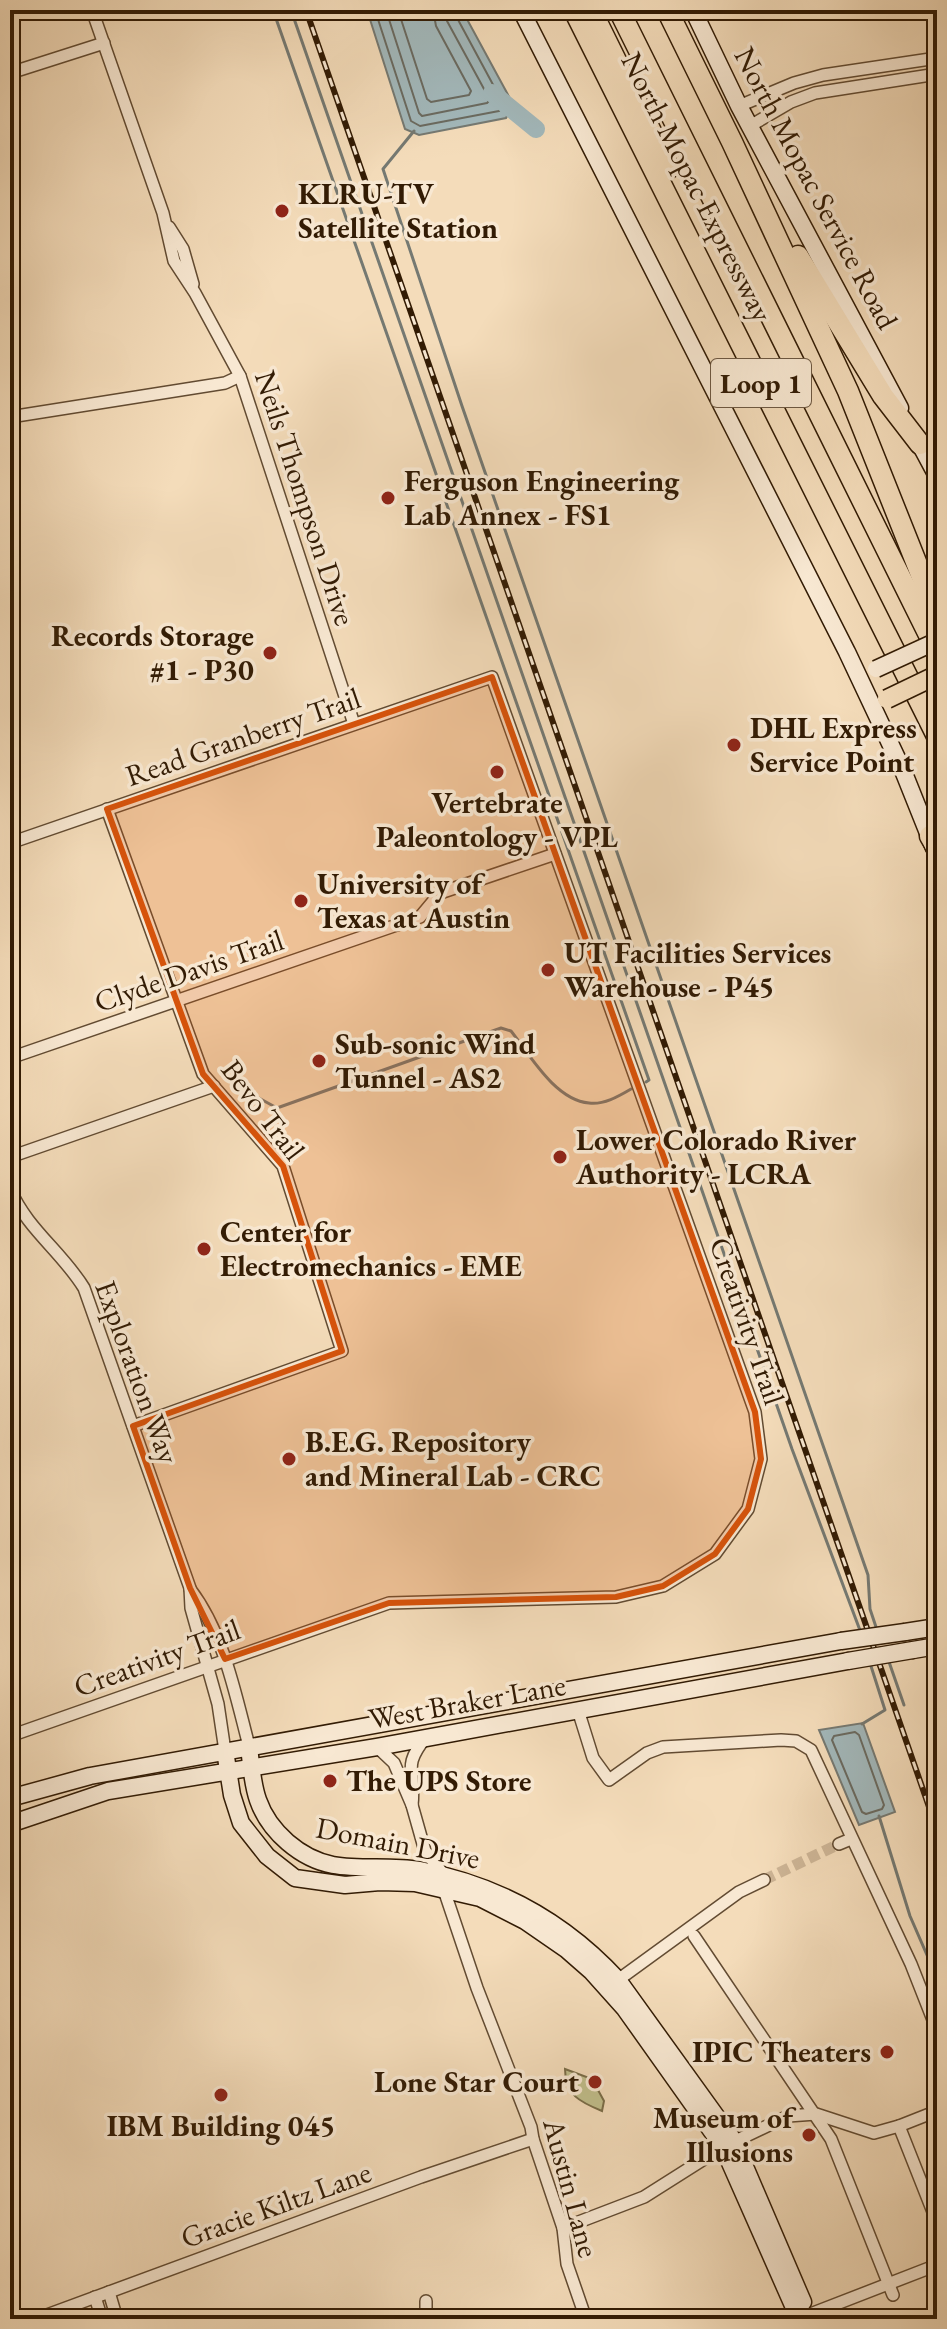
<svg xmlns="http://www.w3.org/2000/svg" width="947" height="2329" font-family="'EB Garamond',serif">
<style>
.green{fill:#c1bf8c;stroke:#7a6d48;stroke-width:2}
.water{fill:#a2b8bb;stroke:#757972;stroke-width:2}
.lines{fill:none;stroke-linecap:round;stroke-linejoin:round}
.shore{stroke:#6a6a60;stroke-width:2}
.stream{stroke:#757972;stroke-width:3}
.river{stroke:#a2b8bb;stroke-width:18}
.street-tunnel{stroke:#cdb596;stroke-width:11;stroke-dasharray:11 5.5;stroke-linecap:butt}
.street-casing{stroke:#624b32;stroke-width:14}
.secondary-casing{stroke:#321b04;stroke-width:19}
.highway-casing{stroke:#321b04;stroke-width:23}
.street{stroke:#f8e8d2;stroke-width:11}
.secondary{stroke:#f8e8d2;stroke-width:16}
.highway{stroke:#f4dcba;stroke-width:20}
.rail-casing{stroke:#321b04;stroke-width:6}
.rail{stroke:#f8e8d2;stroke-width:3;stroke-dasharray:9;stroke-linecap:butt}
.secondary-bridge-casing{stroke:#321b04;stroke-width:19;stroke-linecap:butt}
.primary-bridge-casing{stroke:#321b04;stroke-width:21;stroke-linecap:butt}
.secondary-bridge{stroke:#f8e8d2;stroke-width:16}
.primary-bridge{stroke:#f4dcba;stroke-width:18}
.marked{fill:#d6530b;fill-opacity:0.2;stroke:#d6530b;stroke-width:6;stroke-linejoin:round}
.poi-dot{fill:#8f2418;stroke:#f8e8d2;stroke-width:3}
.labels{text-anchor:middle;stroke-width:7;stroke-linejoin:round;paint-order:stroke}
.shield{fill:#f8e8d2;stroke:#6d5842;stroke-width:2}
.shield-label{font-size:28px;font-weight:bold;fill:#321b04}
.street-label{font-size:30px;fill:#321b04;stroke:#f8e8d2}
.poi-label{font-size:30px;font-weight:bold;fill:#321b04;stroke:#f8e8d2;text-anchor:start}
</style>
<rect width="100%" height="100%" fill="#f4dcba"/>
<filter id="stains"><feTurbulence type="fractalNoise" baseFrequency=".0025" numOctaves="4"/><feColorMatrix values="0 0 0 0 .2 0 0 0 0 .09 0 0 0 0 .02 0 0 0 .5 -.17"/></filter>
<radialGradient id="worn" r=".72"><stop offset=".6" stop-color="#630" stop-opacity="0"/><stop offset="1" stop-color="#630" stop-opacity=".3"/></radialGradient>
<path class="green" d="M565,2069L592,2079L604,2101L602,2111C580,2102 565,2095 565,2069Z"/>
<g class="water">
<path d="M367,10H462L513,104L506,118L419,135L405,129Z"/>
<path d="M863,1723L895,1812L859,1825L819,1730Z"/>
</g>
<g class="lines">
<g class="shore">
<path d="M375,10L411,121L420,126L499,111L504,105L456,16L455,10"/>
<path d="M386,10L419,113L422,116L487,103L490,100L447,21L445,10"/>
<path d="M398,10L427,99L431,102L469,95L471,91L436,26L433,10"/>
<path d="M855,1732L859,1735L884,1805L882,1809L866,1814L862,1812L832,1740L834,1736Z"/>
</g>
<g class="stream">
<path d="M273,10L649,1080L646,1082"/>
<path d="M291,10L792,1449L861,1633"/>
<path d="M414,131L383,169L462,406L868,1575L870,1609L877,1630"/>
<path d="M246,1091L277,1108L501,1028L511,1031C530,1055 555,1100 589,1103C604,1105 619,1096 631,1089"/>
<path d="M888,1659L904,1705"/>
<path d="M862,1724L885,1710L870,1663"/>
<path d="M879,1816L910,1916L937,1978"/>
</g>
<path class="river" d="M492,93L536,129"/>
<path class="street-tunnel" d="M764,1880L839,1844"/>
<defs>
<g id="street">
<path d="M92,10L163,213L174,261L195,293L240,376L354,724"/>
<path d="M10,73L104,43"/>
<path d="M739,106L794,83L823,75L937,58"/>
<path d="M750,126L791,102L815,93L937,74"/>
<path d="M169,227L183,249L193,284"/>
<path d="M10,417L225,383L240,376"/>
<path d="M107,809L203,1074L283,1166L342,1351L133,1426"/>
<path d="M10,843L492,677L755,1412L761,1459L748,1509L715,1554L663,1586L616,1597L389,1603L10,1736"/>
<path d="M10,1058L420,917L440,893L555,854"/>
<path d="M10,1157L214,1086"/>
<path d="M10,1189C27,1229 62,1252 84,1288L190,1588L191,1608L218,1704L225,1751"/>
<path d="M190,1589C224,1634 235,1693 249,1746"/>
<path d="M578,1710L593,1758L609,1780L647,1753L663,1747L781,1740L796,1741L811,1750L911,1964L937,2030"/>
<path d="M377,1747L394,1763L412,1805L425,1851L444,1875"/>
<path d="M412,1805C416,1770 401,1768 426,1737"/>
<path d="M839,1844L851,1839"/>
<path d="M444,1890L477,1988L531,2127L533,2139L563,2228L567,2264L586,2319"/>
<path d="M694,1936L831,2139L893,2295"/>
<path d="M618,1980L739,1892L764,1880"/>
<path d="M899,2126L937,2222"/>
<path d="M563,2228L644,2197L723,2147L788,2116L816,2114L874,2133L899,2126L937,2111"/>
<path d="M109,2292L117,2319"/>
<path d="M95,2297L102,2319"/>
<path d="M808,2315L937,2265"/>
<path d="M36,2319L421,2177L533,2139"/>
<path d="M426,2319V2301"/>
</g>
<g id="secondary">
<path d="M521,10L847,652L904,773L934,848"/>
<path d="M693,10L739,106L900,408"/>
<path d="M915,435L937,476"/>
<path d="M905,1632L937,1627"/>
<path d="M913,1650L937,1646"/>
<path d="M249,1746C251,1764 252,1783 258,1800C269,1832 301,1859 333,1865C361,1870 391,1865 419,1870C498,1885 563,1920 618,1980L734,2141L803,2302"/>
<path d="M225,1751L232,1795L241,1823L267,1856L295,1878L345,1885L380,1882L415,1883L480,1898L525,1921L567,1950L591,1971L625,2009L723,2147L799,2319"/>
<path d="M10,1798L90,1776L841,1641"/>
<path d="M10,1824L108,1791L377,1747L848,1661"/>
</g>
<g id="highway">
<path d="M574,10L937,736"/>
<path d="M591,10L669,168"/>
<path d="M619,10L937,651"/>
<path d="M667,10L732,142L848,391L924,582L931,615"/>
<path d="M798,256L883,396L920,444"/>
<path d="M930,836L937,848"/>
</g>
</defs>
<use href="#street" class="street-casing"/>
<use href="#secondary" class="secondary-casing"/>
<use href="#highway" class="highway-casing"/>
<use href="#street" class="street"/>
<use href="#secondary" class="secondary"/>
<use href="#highway" class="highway"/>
<defs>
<path id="rail" d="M306,10L937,1830"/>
</defs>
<use href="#rail" class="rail-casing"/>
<use href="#rail" class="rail"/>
<defs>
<g id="secondary-bridge">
<path d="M876,669L937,641"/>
<path d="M841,1641L905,1632"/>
<path d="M848,1661L913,1650"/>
</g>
<path id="primary-bridge" d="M887,699L937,675"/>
</defs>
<use href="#secondary-bridge" class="secondary-bridge-casing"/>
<use href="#primary-bridge" class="primary-bridge-casing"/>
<use href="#secondary-bridge" class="secondary-bridge"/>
<use href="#primary-bridge" class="primary-bridge"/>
</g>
<path class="marked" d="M492,677L755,1412L761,1459L748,1509L715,1554L663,1586L616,1597L389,1603L225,1659L190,1588L133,1426L342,1351L283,1166L203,1074L107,809Z"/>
<g class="poi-dot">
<circle cx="282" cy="211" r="8"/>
<circle cx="388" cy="498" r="8"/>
<circle cx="270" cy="653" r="8"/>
<circle cx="734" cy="745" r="8"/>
<circle cx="497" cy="772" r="8"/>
<circle cx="301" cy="901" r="8"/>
<circle cx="548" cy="970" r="8"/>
<circle cx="319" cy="1061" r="8"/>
<circle cx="560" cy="1157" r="8"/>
<circle cx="204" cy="1249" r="8"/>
<circle cx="289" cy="1459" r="8"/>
<circle cx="330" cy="1781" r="8"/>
<circle cx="887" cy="2052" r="8"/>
<circle cx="595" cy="2082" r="8"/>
<circle cx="221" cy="2095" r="8"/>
<circle cx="809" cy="2135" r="8"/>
</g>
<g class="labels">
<rect class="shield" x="711" y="359" width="100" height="48" rx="6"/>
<g class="shield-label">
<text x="761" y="393">Loop 1</text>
</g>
<g class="street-label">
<text transform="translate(697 187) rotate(63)" y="10">North Mopac Expressway</text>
<text transform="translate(816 188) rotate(62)" y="10">North Mopac Service Road</text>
<text transform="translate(305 498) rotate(72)" y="10">Neils Thompson Drive</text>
<text transform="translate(243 737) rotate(-19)" y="10">Read Granberry Trail</text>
<text transform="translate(189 971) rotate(-19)" y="10">Clyde Davis Trail</text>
<text transform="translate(263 1110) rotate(53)" y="10">Bevo Trail</text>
<text transform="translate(747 1321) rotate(71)" y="10">Creativity Trail</text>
<text transform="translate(137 1372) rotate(70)" y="10">Exploration Way</text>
<text transform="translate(157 1658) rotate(-20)" y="10">Creativity Trail</text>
<text transform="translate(467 1702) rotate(-10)" y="10">West Braker Lane</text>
<text transform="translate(398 1843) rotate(11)" y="10">Domain Drive</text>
<text transform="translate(571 2188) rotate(75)" y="10">Austin Lane</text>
<text transform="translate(276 2205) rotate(-20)" y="10">Gracie Kiltz Lane</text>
</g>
<g class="poi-label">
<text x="298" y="204">KLRU-TV<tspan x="298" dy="34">Satellite Station</tspan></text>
<text x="404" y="491">Ferguson Engineering<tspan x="404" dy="34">Lab Annex - FS1</tspan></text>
<text x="254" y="646" text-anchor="end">Records Storage<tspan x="254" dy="34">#1 - P30</tspan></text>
<text x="750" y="738">DHL Express<tspan x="750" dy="34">Service Point</tspan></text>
<text x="497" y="813" text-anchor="middle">Vertebrate<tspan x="497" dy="34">Paleontology - VPL</tspan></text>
<text x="317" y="894">University of<tspan x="317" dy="34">Texas at Austin</tspan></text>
<text x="564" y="963">UT Facilities Services<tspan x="564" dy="34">Warehouse - P45</tspan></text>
<text x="335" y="1054">Sub-sonic Wind<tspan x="335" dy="34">Tunnel - AS2</tspan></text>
<text x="576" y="1150">Lower Colorado River<tspan x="576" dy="34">Authority - LCRA</tspan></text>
<text x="220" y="1242">Center for<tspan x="220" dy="34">Electromechanics - EME</tspan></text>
<text x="305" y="1452">B.E.G. Repository<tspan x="305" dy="34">and Mineral Lab - CRC</tspan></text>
<text x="346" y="1791">The UPS Store</text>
<text x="871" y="2062" text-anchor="end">IPIC Theaters</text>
<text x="579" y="2092" text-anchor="end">Lone Star Court</text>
<text x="793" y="2128" text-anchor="end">Museum of<tspan x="793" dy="34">Illusions</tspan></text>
<text x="221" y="2136" text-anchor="middle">IBM Building 045</text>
</g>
</g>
<rect width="947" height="2329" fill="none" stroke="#f4dcba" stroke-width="40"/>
<rect x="12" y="12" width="923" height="2305" fill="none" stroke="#321b04" stroke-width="4"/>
<rect x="20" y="20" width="907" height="2289" fill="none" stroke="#321b04" stroke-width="2"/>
<rect width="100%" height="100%" filter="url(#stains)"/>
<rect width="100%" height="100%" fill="url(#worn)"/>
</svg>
